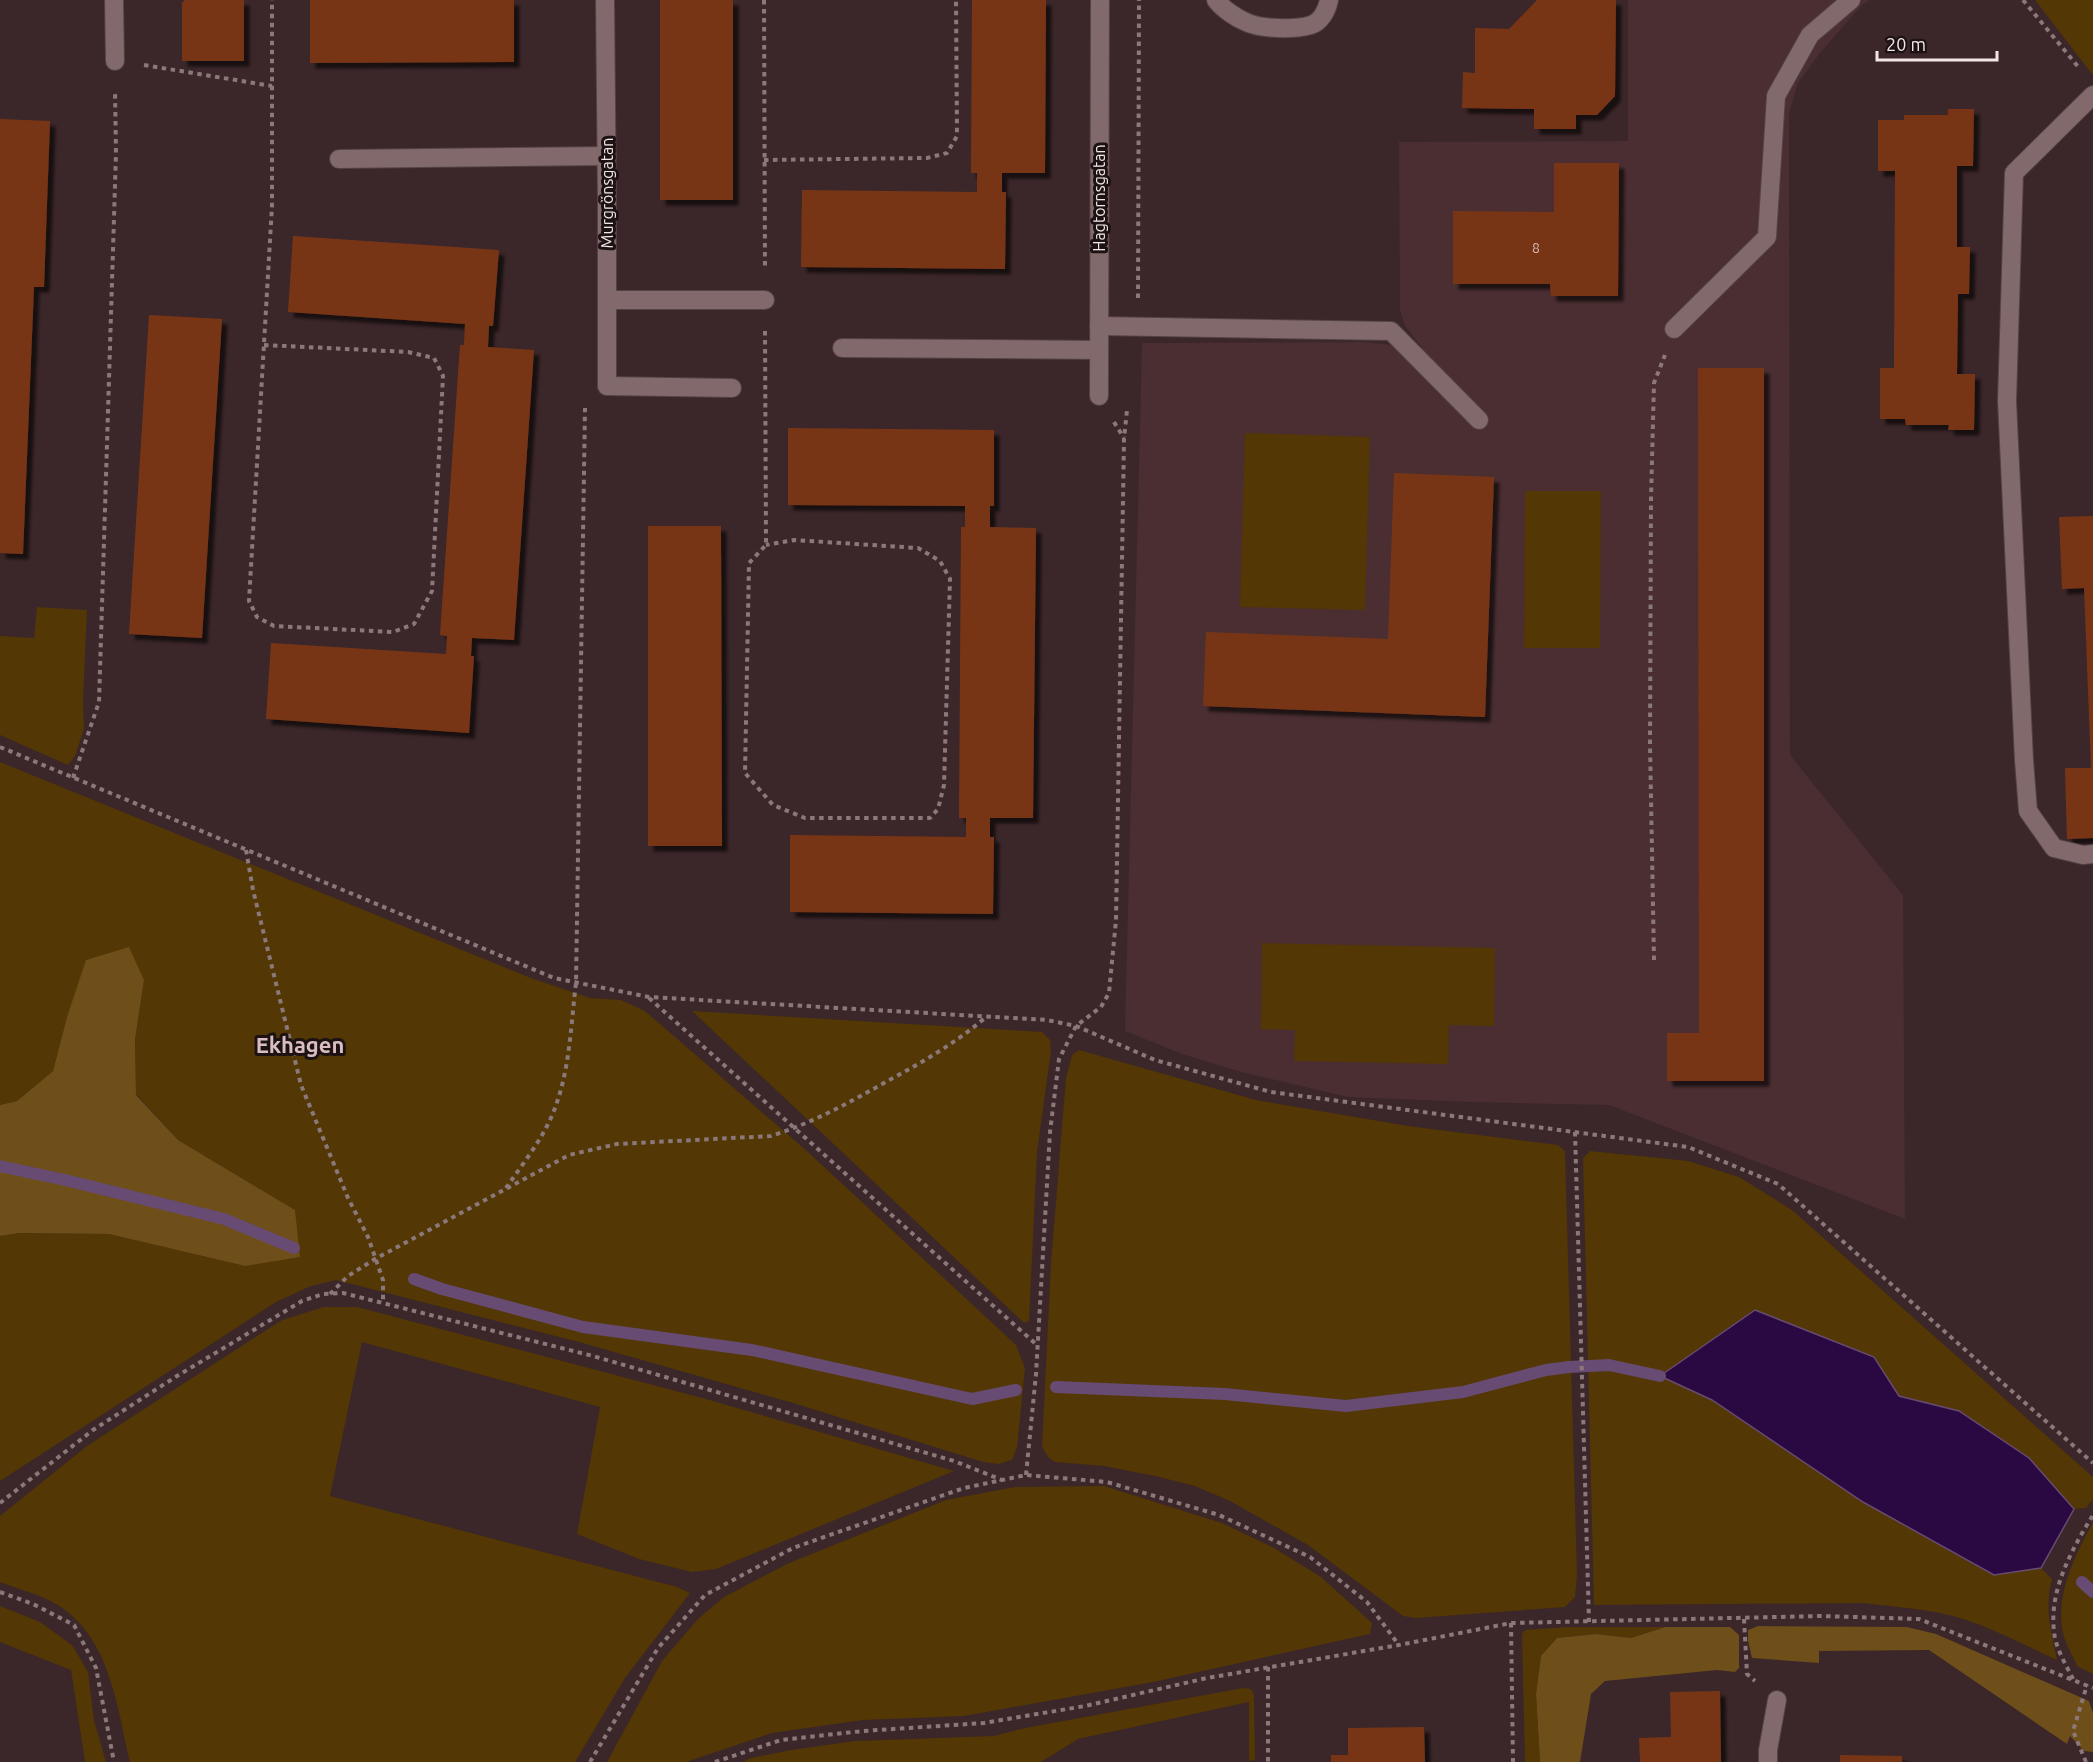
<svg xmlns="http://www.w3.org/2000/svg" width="2093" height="1762" font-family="Ubuntu,sans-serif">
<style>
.built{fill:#4a2e31}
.green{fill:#533704}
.forest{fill:#6e4e19}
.water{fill:#2a0841;stroke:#674b73;stroke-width:1.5}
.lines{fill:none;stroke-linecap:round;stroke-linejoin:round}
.stream{stroke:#674b73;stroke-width:12}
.building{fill:#773617;filter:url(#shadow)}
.service-casing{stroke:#544344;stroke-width:20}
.minor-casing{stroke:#544344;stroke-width:20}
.path{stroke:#8a787a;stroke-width:4;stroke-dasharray:4.5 4.5;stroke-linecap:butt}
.service{stroke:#82696b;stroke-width:18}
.minor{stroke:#82696b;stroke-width:18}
.labels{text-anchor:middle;stroke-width:6;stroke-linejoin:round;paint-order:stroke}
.number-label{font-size:14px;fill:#d5bab3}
.street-label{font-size:16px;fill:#f4e6e7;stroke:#1c1213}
.district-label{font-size:22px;font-weight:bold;fill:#d9bdc0;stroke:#1c1213}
</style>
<defs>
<filter id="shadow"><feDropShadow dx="5.5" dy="5.5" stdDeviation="1.5" flood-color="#0009"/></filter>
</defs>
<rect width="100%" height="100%" fill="#3b2629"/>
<path class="built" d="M1628,0H1870L1862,5L1820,53L1798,83L1789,113L1790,755L1903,895L1905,1219L1609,1105L1469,1102L1348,1097L1241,1072L1182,1054L1125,1031L1142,343L1365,342L1423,349L1405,326L1400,310L1399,142L1628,141Z"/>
<g class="green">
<path d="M2035,0H2093V74H2092Z"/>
<path d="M1245,433L1370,437L1365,610L1240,607Z"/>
<path d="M1525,491H1601L1600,648H1524Z"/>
<path d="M37,607L87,610L83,701L84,729L75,756L68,765L0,735V636L34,638Z"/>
<path d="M0,762L531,978L590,998L621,1000L645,1011L808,1152L1016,1345L1025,1368L1017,1447L1012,1460L999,1464L983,1462L793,1403L579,1342L336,1280L311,1286L276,1302L0,1481V1236L19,1233L109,1234L245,1266L295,1210L178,1140L136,1094L135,1040L144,980L67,1017L53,1071L17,1101L0,1105Z"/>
<path d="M1262,943L1495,948L1494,1026L1449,1025L1448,1064L1294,1061L1295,1030L1261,1029Z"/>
<path d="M692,1011L1042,1032L1050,1040L1051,1051L1037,1152L1029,1321L1024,1323Z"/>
<path d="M1079,1050L1256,1100L1408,1126L1558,1145L1565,1151L1577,1575L1575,1597L1565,1607L1416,1618L1403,1616L1308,1545L1230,1501L1195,1486L1155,1476L1104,1466L1055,1462L1048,1457L1042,1447L1051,1263L1066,1078L1072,1055Z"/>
<path d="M1590,1151L1688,1161L1739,1177L1792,1210L2093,1477V1499L2086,1508L2074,1509L2029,1458L1959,1411L1899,1396L1874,1357L1660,1376L1712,1400L1863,1502L1993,1575L2041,1568L2052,1579C2044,1609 2051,1630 2057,1660C2026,1646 1995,1629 1963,1619C1931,1609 1896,1607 1862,1603L1594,1605L1583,1158Z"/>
<path d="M324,1307H357L706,1399L954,1471L716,1569L692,1572L639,1559L577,1534L600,1407L362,1342L330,1496L677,1587L690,1593L625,1678L575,1762H130C117,1707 110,1636 56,1604C39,1594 18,1589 0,1582V1516L87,1446L282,1320Z"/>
<path d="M1104,1486L1222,1523L1274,1548L1321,1577L1372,1623L1370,1634L1153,1682L964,1716L863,1720L772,1733L686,1762H607L662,1661L698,1619L724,1597L789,1563L946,1500L1015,1487Z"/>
<path d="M2093,1522V1674L2077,1666C2072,1654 2063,1640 2062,1627C2057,1590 2076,1554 2093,1522Z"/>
<path d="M0,1606L40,1622L72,1645L88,1672L94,1720L106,1762H85L71,1670L0,1642Z"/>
<path d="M1568,1627H1665L1631,1638L1596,1634L1557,1638L1541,1657L1536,1694L1540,1762H1525L1522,1634L1525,1630Z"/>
<path d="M1243,1688L1251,1689L1254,1695L1255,1760L1249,1761V1702L1078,1739L1041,1762H742L751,1758L791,1750L855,1741L994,1736L1025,1728Z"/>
</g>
<g class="forest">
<path d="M129,947L144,980L135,1040L136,1095L178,1140L295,1210L300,1257L245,1266L109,1234L19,1233L0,1236V1105L17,1101L53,1071L67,1017L86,960Z"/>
<path d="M1758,1626L1907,1627L1936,1634L2089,1701L2093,1713V1752L2084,1751L2070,1736L2067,1744L1929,1650L1819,1651V1663L1752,1658L1748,1641V1630Z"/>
<path d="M1665,1627H1730L1739,1635V1668L1735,1672L1717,1670L1605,1681L1591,1694L1580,1762H1540L1536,1694L1541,1656L1557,1638L1596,1634L1631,1638Z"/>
</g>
<path class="water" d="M1755,1310L1874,1357L1899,1396L1959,1411L2029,1458L2074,1509L2041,1568L1994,1575L1863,1502L1712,1400L1660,1376Z"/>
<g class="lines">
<g class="stream">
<path d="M0,1166L65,1180L224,1219L294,1248"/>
<path d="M414,1279L442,1289L583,1327L752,1350L972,1399L1016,1390"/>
<path d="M1056,1387L1225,1394L1346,1406L1463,1392L1546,1370L1569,1367L1609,1365L1660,1376"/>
<path d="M2082,1582L2093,1592"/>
</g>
</g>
<g class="building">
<path d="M185,0H244V61H182V3Z"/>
<path d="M310,0H514V62L310,63Z"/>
<rect x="660" y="0" width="73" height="200"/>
<path d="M972,0H1046L1045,173H1002V192H1006L1005,269L801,267L802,190L977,192V173H971Z"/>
<path d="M1537,0H1616L1615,96L1597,115H1576V129H1534V109L1462,108L1463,72L1475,73V28L1509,29Z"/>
<path d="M1948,109H1974L1973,166H1957V247H1970L1969,294H1958L1957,374H1975L1974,430H1948L1949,425H1906L1905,419H1880V368H1894L1895,171H1878V120H1904V115H1948Z"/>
<path d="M0,119L50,121L44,287H34L23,554L0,553Z"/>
<path d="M1554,163H1619L1618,296H1551L1550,284H1453V211L1554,212Z"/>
<path d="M293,236L499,250L493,326H489L488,347L534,350L514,640L472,638L471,656H474L469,733L266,719L271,643L446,654L447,636L440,635L460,345H464L465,324L288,312Z"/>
<path d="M149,315L222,319L202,638L129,634Z"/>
<path d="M1698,368H1764V1081H1667V1033H1699Z"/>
<path d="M788,428L994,430V506H990V527L1036,528L1033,818H990V837H994L993,914L790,912V835L966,837V818H959L961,527H965V506L788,505Z"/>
<path d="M1394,473L1494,477L1485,717L1203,706L1206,632L1388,639Z"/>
<path d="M2093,516V838L2067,839L2065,768H2091L2084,588L2062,589L2059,517Z"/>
<path d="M648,526H721L722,846H648Z"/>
<path d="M1720,1691L1721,1762H1640L1639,1738L1671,1737L1670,1692Z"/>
<path d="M1424,1727L1425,1762H1331V1755H1348V1728Z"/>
<path d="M1840,1755L1902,1756V1762H1840Z"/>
</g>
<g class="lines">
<defs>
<g id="service">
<path d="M1216,0C1223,9 1236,18 1246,22C1260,29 1295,30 1311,25C1321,22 1327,10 1329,0"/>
<path d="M2093,95L2014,173L2007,401L2024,760L2028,811L2054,848L2083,855L2093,854"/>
<path d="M339,159L607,156"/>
<path d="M607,300H765"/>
<path d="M1674,329L1767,237L1776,96L1810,35L1851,0"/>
<path d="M842,348L1099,350"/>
<path d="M607,386L732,388"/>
</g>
<g id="minor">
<path d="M114,0L115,61"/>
<path d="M605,0L607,202V386"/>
<path d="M1099,326L1391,331L1479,420"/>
<path d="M1099,396L1100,0"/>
<path d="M1768,1762V1750L1777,1700"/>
</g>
</defs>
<use href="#service" class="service-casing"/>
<use href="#minor" class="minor-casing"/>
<g class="path">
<path d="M764,0L765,269"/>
<path d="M2023,0L2080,69"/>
<path d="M144,65L272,86"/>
<path d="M764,160L927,158L947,153L957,136L956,0"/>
<path d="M1138,298L1139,0"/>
<path d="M765,331L766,545L749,563L745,773L773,805L805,818H930L938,809L944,785L950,579L940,561L918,548L794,540L766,545"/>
<path d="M264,345L408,352L434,358L443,376L432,591L414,624L393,632L274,626L257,617L249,601L272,206V0"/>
<path d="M1114,422L1124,438"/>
<path d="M0,747L554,978L649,997L1047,1020L1076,1026L1155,1060L1271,1092L1688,1147L1778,1184L2093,1463"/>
<path d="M73,778L99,702L116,153L115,90"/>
<path d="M246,850L253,890L301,1085L348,1198L368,1237L383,1280V1303"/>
<path d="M1654,960L1650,744L1651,499L1654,383L1665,355"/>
<path d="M649,998L1037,1345"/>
<path d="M1575,1132L1589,1622"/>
<path d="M506,1188C524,1162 546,1135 556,1105C570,1067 571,1023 576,983L585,408"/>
<path d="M330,1294L348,1276L375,1259L569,1155L617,1144L771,1136C815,1122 852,1101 893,1078C926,1060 957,1042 986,1017"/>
<path d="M1026,1475L1036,1374L1050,1132L1059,1059L1076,1026L1101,1007L1109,993L1116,920L1124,439L1127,410"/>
<path d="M0,1503L93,1430L177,1376L302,1301L323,1294L343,1293L593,1356L954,1461L1002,1480"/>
<path d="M0,1592L33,1604L74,1625L96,1668L114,1762"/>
<path d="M1744,1619L1747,1674L1755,1681"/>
<path d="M1511,1623L1513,1762"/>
<path d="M1268,1667V1762"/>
<path d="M2073,1679C2066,1665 2055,1647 2054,1631C2049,1590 2072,1549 2093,1515"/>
<path d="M590,1762L658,1648L705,1595L793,1548L964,1488L1026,1475L1107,1482L1219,1515L1310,1557L1367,1602L1398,1644"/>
<path d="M715,1762L781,1740L863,1731L984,1723L1085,1706L1207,1678L1399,1645L1511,1623L1821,1616L1919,1619L2093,1688"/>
<path d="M2086,1762L2073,1731L2087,1685"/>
</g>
<use href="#service" class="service"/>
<use href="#minor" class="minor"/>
</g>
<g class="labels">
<g class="number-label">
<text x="1536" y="253">8</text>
</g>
<g class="street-label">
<text transform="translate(607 193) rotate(-90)" y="6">Murgrönsgatan</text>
<text transform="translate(1099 198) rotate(-90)" y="6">Hagtornsgatan</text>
</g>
<g class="district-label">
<text x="300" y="1053">Ekhagen</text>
</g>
</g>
<path d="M1877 51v9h120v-9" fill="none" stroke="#f4e6e7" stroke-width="3"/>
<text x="1886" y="51" font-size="18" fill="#f4e6e7" stroke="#1c1213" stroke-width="4.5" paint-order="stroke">20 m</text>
</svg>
